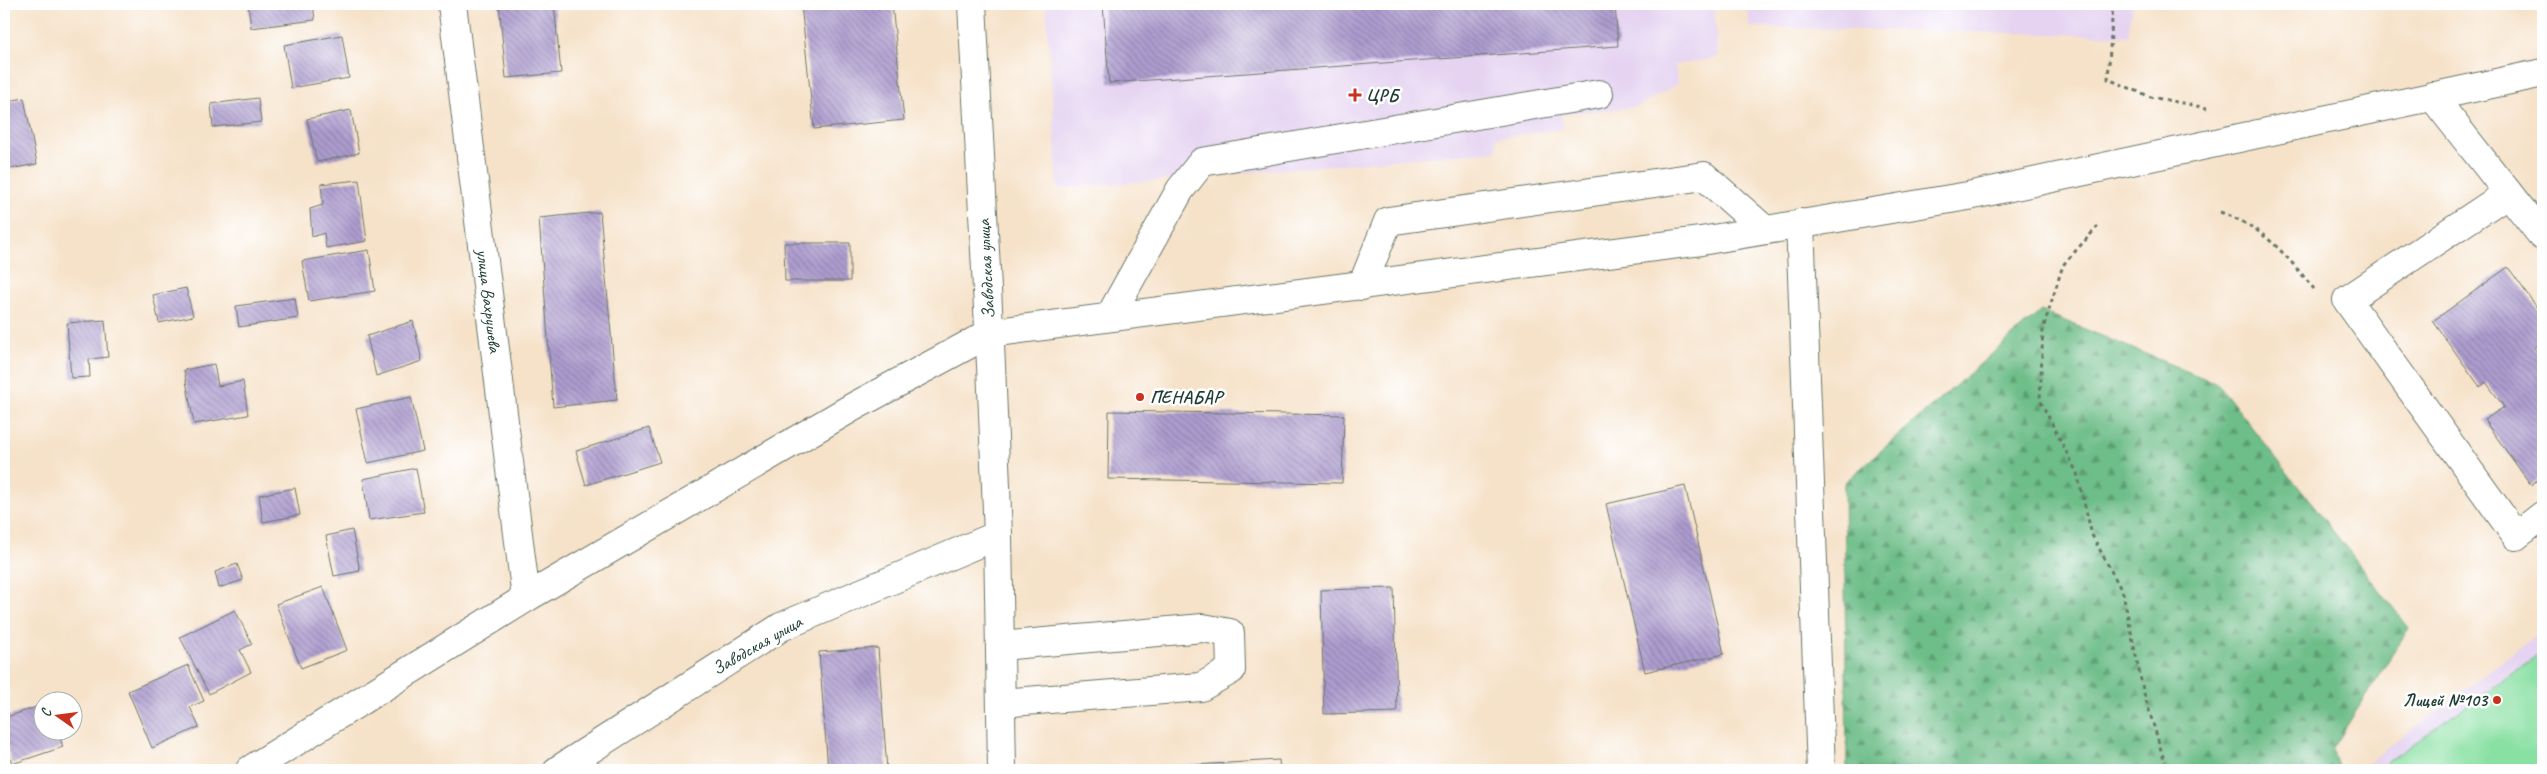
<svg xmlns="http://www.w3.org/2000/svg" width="2547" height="774" font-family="Caveat,sans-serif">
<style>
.built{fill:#e5d3f1}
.forest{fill:url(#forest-firs);stroke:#467e5e}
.pitch{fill:#89e0a3;stroke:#548e6c}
.building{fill:url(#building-back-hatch)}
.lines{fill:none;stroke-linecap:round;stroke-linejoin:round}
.minor-casing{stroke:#6a7768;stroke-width:30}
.path{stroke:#6a7768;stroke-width:3;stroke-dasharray:4 4;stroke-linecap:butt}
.minor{stroke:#fff;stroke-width:28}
.poi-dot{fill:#c8321e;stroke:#fff;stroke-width:2}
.labels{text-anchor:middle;stroke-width:5;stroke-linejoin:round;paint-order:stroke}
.poi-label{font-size:18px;font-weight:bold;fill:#1f3d34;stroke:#fff;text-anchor:start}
.street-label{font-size:18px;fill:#1f3d34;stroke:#fff}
</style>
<defs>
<pattern id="forest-firs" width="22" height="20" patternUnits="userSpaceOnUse" patternTransform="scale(1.25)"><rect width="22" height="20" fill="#6ebe89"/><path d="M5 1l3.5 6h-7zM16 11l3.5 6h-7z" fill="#5a9c71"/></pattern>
<pattern id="building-back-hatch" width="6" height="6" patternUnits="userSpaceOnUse" patternTransform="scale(1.25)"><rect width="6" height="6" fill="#ad9ccf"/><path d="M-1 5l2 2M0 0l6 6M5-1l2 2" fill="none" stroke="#8c80a9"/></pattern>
</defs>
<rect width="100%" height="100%" fill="#fff"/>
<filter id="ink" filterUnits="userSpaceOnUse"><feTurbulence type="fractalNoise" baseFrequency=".02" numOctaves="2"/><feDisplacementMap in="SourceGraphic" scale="10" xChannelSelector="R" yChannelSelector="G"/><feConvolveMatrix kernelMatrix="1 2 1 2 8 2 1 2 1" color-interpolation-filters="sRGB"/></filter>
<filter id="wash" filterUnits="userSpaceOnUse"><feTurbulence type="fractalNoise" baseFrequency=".0096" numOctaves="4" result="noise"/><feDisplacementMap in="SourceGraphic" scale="20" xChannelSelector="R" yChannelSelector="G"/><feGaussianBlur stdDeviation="1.12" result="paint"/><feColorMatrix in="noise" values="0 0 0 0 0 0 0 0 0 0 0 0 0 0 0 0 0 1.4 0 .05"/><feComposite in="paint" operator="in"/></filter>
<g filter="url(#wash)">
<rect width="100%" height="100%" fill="#f6e2c9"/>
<g class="built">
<path d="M1046,4H1714L1718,58L1675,65L1678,84L1637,107L1561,114L1563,129L1496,138L1497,151L1058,189Z"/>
<path d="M1748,4H2133L2128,36L1749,27Z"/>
<path d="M2543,630V770H2359Z"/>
</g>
<path class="forest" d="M2041,311L2218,384L2409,628L2332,749L2339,770H1847L1844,483Z"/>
<path class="pitch" d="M2543,652V770H2376Z"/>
<g id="blocks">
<g class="building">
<path d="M248,4H313L315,20L251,28Z"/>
<path d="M499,4H554L561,73L506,78Z"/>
<path d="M801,4H892L904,120L814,129Z"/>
<path d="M1103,4H1615L1618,46L1109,83Z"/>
<path d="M342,35L349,78L291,88L284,45Z"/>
<path d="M24,98L37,164L4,170V102Z"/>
<path d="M258,98L261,122L213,127L211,104Z"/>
<path d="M351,110L359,153L317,162L307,119Z"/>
<path d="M359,180L367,241L326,248L324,233L312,237L310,209L323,205L321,184Z"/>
<path d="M600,212L617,400L553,407L539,218Z"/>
<path d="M784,243H850V281H785Z"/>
<path d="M369,250L375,291L309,301L302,261Z"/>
<path d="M2508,267L2543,316V341L2534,348L2543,360V475L2531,485L2484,420L2504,407L2486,382L2480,387L2433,321Z"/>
<path d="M186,288L193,316L159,323L153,295Z"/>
<path d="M295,298L298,318L239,327L236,306Z"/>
<path d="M105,320L108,357L89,359L90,377L71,378L67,323Z"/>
<path d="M413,321L422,361L376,376L367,336Z"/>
<path d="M214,364L218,386L243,381L248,415L194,424L184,370Z"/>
<path d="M411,397L423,451L368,463L356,409Z"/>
<path d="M1109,411L1344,415L1342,483L1108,479Z"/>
<path d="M649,428L660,462L586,485L576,451Z"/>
<path d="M416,468L424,512L369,520L363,479Z"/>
<path d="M1685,486L1724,654L1645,672L1606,504Z"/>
<path d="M295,488L300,515L263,522L259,495Z"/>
<path d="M352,530L360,571L334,576L326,536Z"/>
<path d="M237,564L243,580L219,588L215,572Z"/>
<path d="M323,587L347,650L301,668L276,604Z"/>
<path d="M1394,588L1397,712L1324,714L1321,590Z"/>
<path d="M235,610L252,644L240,650L251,672L209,694L180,637Z"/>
<path d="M878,648L887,770H828L819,652Z"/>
<path d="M188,665L204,701L190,707L199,727L152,748L128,691Z"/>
<path d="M42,705V732H58L63,747L12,764L4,737V718Z"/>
<path d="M1279,760L1280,770H1143V768Z"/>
</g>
</g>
</g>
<g filter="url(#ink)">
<use href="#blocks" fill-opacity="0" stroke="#6a7768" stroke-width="1"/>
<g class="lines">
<defs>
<g id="minor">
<path d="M452,4L526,598"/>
<path d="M972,4L991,365L998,535L1002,770"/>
<path d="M2432,96L2543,237"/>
<path d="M2508,193L2347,300L2516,536L2543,515"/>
<path d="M1800,223L1821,770"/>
<path d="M1362,286L1388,221L1704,176L1765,230"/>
<path d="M1110,316L1180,190L1202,162L1599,94"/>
<path d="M1000,646L1203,628L1230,633L1231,670L1201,687L1001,703"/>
<path d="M250,770L526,598L853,407L990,333L1701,241L1968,196L2543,73"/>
<path d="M558,770L781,627L998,535"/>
</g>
</defs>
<use href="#minor" class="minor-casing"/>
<g class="path">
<path d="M2113,4L2108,79L2151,97L2207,108"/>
<path d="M2220,212C2265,228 2285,254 2314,289"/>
<path d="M2098,226L2063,265L2043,329L2040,400L2077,473L2092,535L2123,593L2143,690L2167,770"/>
</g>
<use href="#minor" class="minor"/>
</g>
</g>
<g class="poi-dot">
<path d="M1352.5 87.5h5v5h5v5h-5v5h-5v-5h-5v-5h5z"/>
<circle cx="1140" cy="397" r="5"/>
<circle cx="2497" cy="700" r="5"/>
</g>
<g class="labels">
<g class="poi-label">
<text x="1366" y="101">ЦРБ</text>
<text x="1150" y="403">ПЕНАБАР</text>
<text x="2487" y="706" text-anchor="end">Лицей №103</text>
</g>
<g class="street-label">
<text transform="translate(986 269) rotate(-93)" y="6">Заводская улица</text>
<text transform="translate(489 301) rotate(83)" y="6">улица Вахрушева</text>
<text transform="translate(757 645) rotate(-30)" y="6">Заводская улица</text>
</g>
</g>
<rect width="2547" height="774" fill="none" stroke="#fff" stroke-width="20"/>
<g transform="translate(58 716) rotate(284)"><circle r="24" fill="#ffffff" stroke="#a5b1ae"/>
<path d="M0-4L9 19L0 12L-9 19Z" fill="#c8321e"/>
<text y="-8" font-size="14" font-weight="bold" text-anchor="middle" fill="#1f3d34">С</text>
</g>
</svg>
